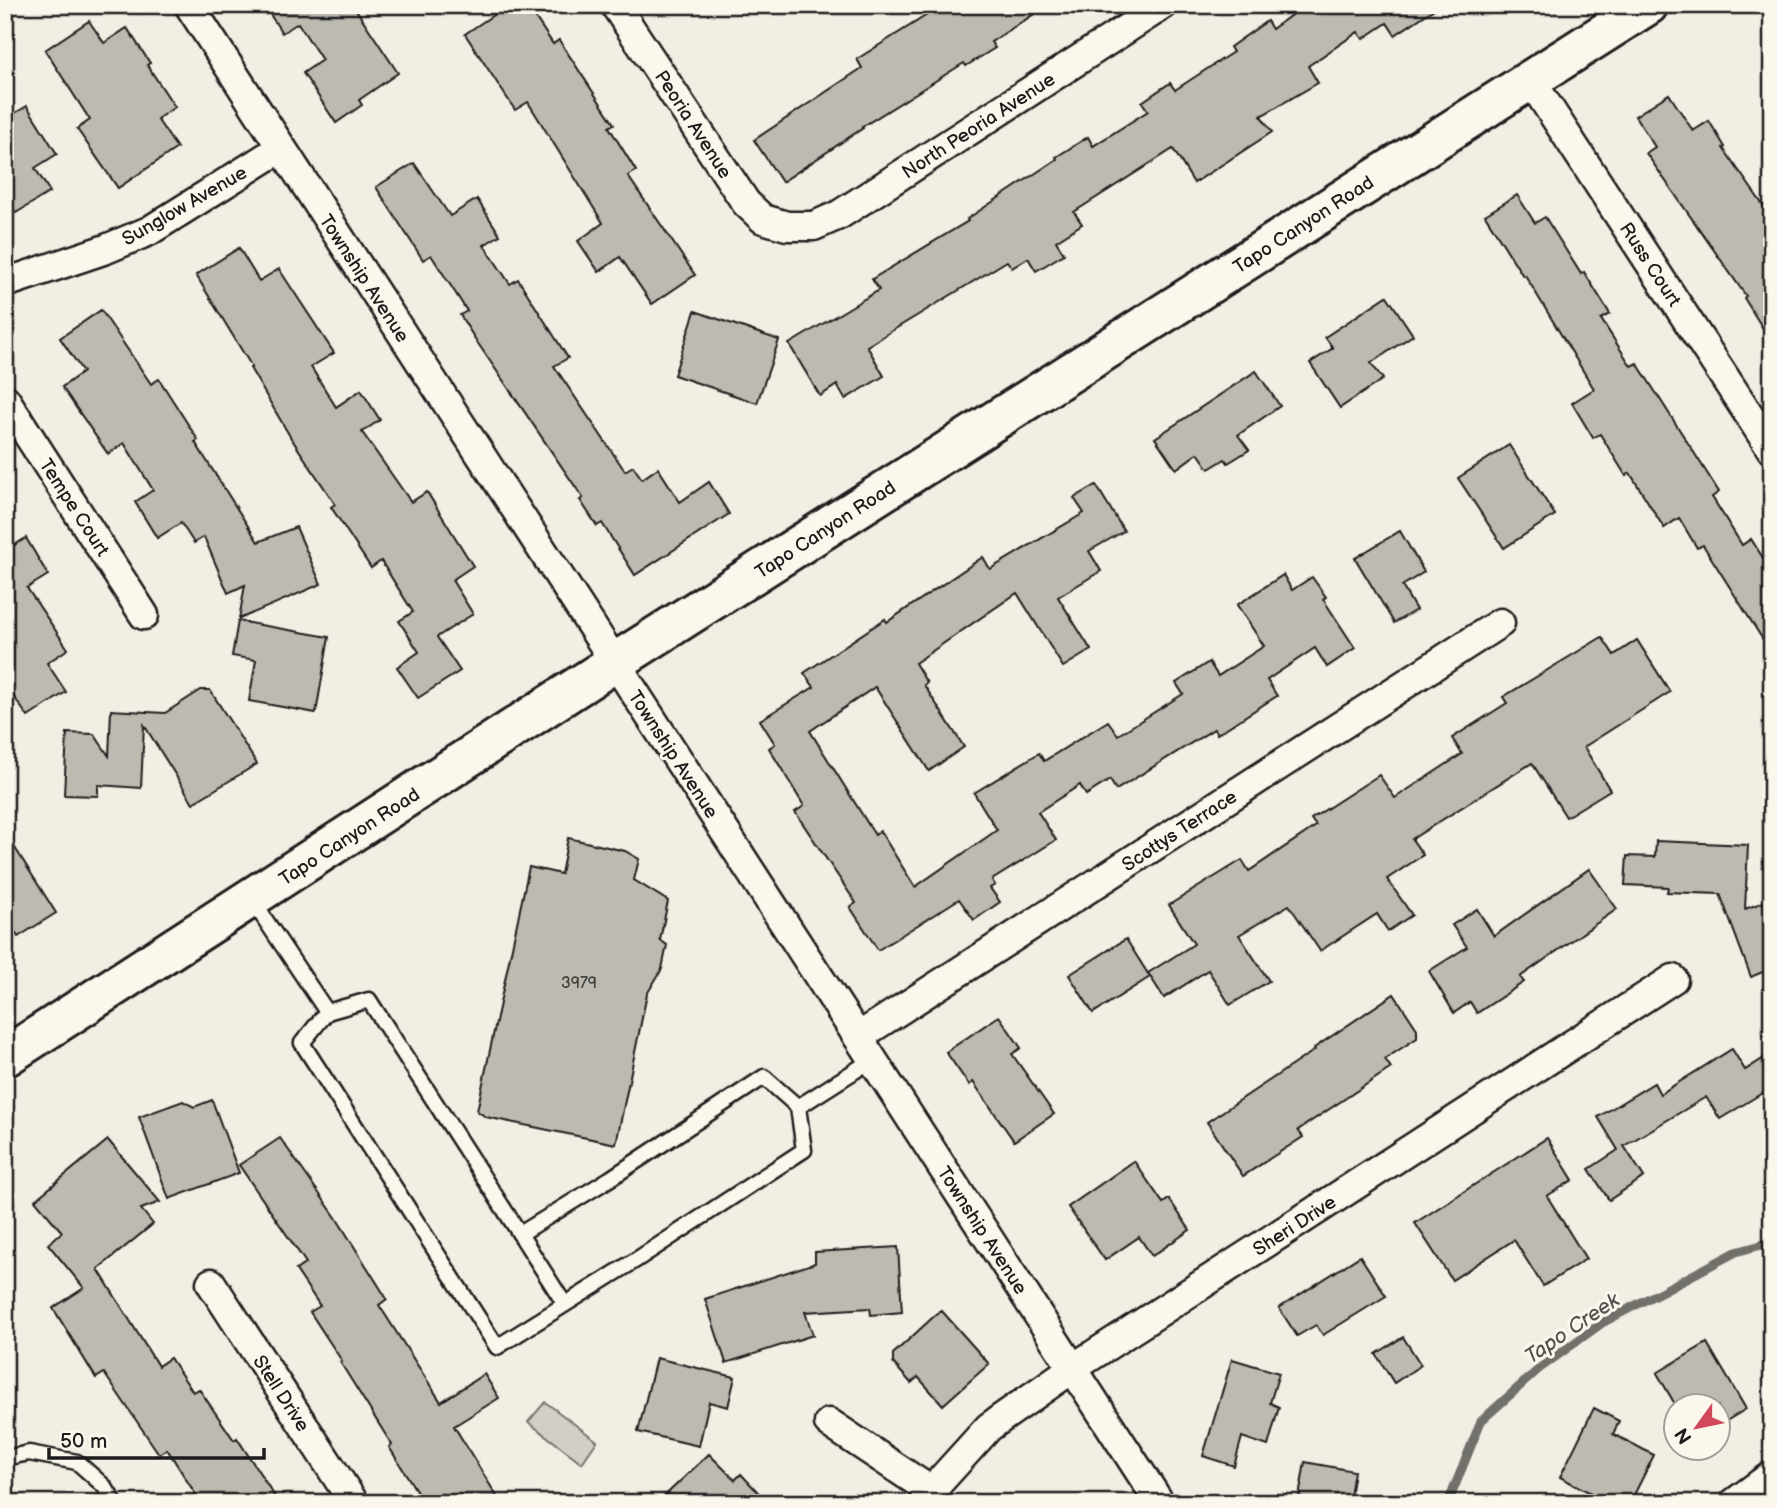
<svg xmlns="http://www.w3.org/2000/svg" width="1777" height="1508" font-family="'Balsamiq Sans',sans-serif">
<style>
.green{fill:#d2cfc6;stroke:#777671;stroke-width:2}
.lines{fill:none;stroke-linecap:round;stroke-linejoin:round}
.stream{stroke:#716f6b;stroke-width:9}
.building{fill:#bdbab1;stroke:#1c1c1c;stroke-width:2}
.lane-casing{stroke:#1c1c1c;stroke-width:19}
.street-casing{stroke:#1c1c1c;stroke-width:33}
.secondary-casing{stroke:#1c1c1c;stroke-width:44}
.lane{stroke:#fbf7ec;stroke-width:14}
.street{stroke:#fbf7ec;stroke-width:28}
.secondary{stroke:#fbf7ec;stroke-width:38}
.labels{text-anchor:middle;stroke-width:6;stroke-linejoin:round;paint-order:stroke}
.number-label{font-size:16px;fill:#444441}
.street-label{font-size:19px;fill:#1c1c1c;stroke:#fbf7ec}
.water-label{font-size:21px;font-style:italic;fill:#545351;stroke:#fbf7ec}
</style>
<rect width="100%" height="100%" fill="#f2eee4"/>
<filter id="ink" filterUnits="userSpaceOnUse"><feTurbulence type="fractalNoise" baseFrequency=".0143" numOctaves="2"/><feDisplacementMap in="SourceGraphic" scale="14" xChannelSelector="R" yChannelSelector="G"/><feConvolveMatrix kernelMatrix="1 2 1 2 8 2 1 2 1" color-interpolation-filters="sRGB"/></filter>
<g filter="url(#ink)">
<path class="green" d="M545,1402L597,1441L582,1463L528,1422Z"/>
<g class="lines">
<path class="stream" d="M1448,1503L1481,1421L1540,1368L1602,1323L1736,1252L1772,1242"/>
</g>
<g class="building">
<path d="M264,5H353L398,73L359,100L362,105L336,123L303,73L322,60L298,23L282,33Z"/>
<path d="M508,5H527L553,44L559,40L614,124L609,127L636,171L628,176L695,275L652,304L620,257L599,272L578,241L603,223L528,102L515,110L465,34Z"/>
<path d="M943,5H1048L991,42L995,48L966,66L964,63L862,127L863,128L782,182L754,140L862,68L857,59Z"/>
<path d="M1305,5H1440L1395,35L1387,23L1363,39L1358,32L1308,66L1318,83L1261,116L1272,132L1194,183L1173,149L1074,212L1082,224L1056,241L1064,254L1036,271L1028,258L1012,268L1007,261L867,346L884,376L845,399L837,385L820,396L789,344L879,290L872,279L968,221L967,219L1057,159L1056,157L1088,137L1093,146L1148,111L1142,102L1170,83L1175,90L1233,52L1230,47L1267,21L1272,29Z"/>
<path d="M89,21L104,43L127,28L150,63L147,65L175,107L157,119L177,148L118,188L77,129L90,120L45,50Z"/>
<path d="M1669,94L1693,131L1709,121L1725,147L1723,148L1772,218V343L1744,298L1746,296L1646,153L1655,147L1635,116Z"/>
<path d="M27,106L57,154L35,168L50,192L16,213L5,196V119Z"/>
<path d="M414,163L450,216L477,199L500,235L484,245L510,284L518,279L568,358L554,366L625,471L633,466L642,479L658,468L680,502L709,482L729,514L635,575L602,523L597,526L580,500L583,498L477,342L460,315L467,311L431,255L423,260L376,187Z"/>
<path d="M1517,195L1535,223L1545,217L1581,274L1584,272L1610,314L1601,319L1631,366L1637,363L1700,462L1719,492L1712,497L1742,545L1751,539L1772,572V654L1703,545L1697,548L1679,518L1664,528L1630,473L1626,476L1600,434L1593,438L1572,403L1594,389L1525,275L1523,276L1485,215Z"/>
<path d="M239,248L259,281L279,269L334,353L311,367L336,407L361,390L380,420L362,432L411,502L427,492L473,566L452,580L473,614L437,637L460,671L418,698L397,667L419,652L399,621L413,612L381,561L371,568L331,507L335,504L291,438L250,368L252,367L196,275Z"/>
<path d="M1387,296L1413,335L1371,363L1383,379L1340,408L1310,363L1333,348L1325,337Z"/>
<path d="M101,310L151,384L159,379L198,440L195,442L258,542L296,527L321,584L239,619L245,585L228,593L204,537L194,543L181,523L157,538L135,502L153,490L124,443L108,454L62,387L83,372L60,338Z"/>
<path d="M695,311L779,340L757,403L674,375Z"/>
<path d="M1256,371L1280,406L1238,435L1249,450L1228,463L1225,459L1209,469L1198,453L1176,469L1155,438Z"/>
<path d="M1509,445L1555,515L1504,548L1458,478Z"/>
<path d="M1096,485L1124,531L1089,551L1101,571L1058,597L1091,650L1063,667L1017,593L915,663L927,683L924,685L964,747L929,771L875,687L810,731L875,835L880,831L915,887L997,830L974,793L1039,753L1044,761L1108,721L1118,735L1183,694L1176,683L1209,662L1218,676L1264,646L1237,605L1283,575L1292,590L1312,577L1326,597L1323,599L1355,648L1327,667L1315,648L1267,680L1277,696L1217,734L1214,729L1116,790L1110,780L1086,795L1080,785L1038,812L1056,840L992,880L995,885L990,888L1000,902L974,920L959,899L878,950L850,907L856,903L795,812L804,806L769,748L775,744L760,720L814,687L804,673L885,619L887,622L983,557L990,569L1084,513L1074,498Z"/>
<path d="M1400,531L1424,572L1402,586L1416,610L1394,623L1355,558Z"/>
<path d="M26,538L48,575L27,588L68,649L47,663L66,692L28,717L5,684V551Z"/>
<path d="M238,621L329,637L316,713L249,701L256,660L232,656Z"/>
<path d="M1602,637L1614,655L1637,640L1670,692L1584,747L1610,790L1566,817L1532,763L1412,839L1423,855L1387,879L1412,915L1388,931L1377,914L1320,951L1289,905L1239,935L1269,981L1230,1005L1208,970L1164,998L1148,973L1194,944L1169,905L1242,860L1249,871L1316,826L1311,819L1379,775L1395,798L1462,754L1452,738L1507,703L1503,697Z"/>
<path d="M201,690H210L257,764L193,803L144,725L141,788L98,785V796L64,795L67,733L94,734L109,756L111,710L165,713Z"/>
<path d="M5,832L56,913L18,937L5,917Z"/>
<path d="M568,838L625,851L639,859L634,880L668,901L660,940L667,945L662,969L647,994L616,1144L486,1117L477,1111L529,867L561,874Z"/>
<path d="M1656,841L1748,845L1745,909L1772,899V968L1751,977L1720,894L1667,892L1668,887L1625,885L1627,856L1655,857Z"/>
<path d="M1589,869L1617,909L1520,977L1524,982L1477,1013L1470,1002L1454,1013L1429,971L1467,947L1452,925L1477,909L1494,936Z"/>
<path d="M1126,939L1150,977L1093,1013L1069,975Z"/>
<path d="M1394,994L1417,1029V1038L1385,1059L1391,1068L1298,1130L1303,1137L1243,1176L1207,1122L1315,1050L1314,1048Z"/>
<path d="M999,1016L1021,1048L1012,1054L1054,1114L1014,1141L973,1082L969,1085L946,1052Z"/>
<path d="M1732,1049L1745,1070L1772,1053V1087L1720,1119L1706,1097L1624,1146L1644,1177L1609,1200L1589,1169L1618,1150L1598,1117L1654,1083L1660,1094Z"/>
<path d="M212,1100L239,1173L169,1199L139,1117L183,1101L194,1107Z"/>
<path d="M280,1138L335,1216L387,1299L379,1305L441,1402L484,1374L499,1398L454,1426L501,1503H424L389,1447L392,1445L340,1362L342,1361L310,1312L320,1306L296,1270L306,1263L239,1165Z"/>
<path d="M1547,1138L1573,1180L1547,1196L1586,1259L1543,1286L1514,1240L1452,1280L1415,1223Z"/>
<path d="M108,1140L160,1202L141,1209L153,1224L98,1269L158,1366L170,1358L193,1392L199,1389L234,1440L237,1438L279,1503H201L167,1449L159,1454L104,1373L96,1378L53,1308L84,1288L48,1244L62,1232L35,1200Z"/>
<path d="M1134,1161L1163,1203L1169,1199L1190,1230L1152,1256L1139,1237L1105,1260L1068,1207Z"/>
<path d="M898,1247L902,1312L871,1315L870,1308L805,1312L813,1335L726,1363L705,1299L815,1263V1252Z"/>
<path d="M1360,1256L1386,1296L1323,1335L1316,1325L1297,1336L1279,1308Z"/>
<path d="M941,1310L989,1364L943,1405L918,1377L911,1383L893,1363V1354Z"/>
<path d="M1403,1337L1421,1365L1394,1383L1376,1354Z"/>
<path d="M1707,1343L1746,1409L1718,1426V1406H1676L1657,1373Z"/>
<path d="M656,1358L735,1377L728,1407L709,1402L699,1446L638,1432Z"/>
<path d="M1232,1359L1279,1373L1270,1403L1279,1407L1268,1446L1242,1437L1234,1466L1203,1456Z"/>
<path d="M1594,1408L1619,1421L1613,1434L1654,1455L1630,1503H1610L1560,1477Z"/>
<path d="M709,1454L735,1480L741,1474L768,1503H657Z"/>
<path d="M1305,1462L1354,1471L1349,1503H1298Z"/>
</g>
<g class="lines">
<defs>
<g id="lane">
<path d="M252,900L327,1012L302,1043L497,1347L636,1260L804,1150L798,1107L872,1060"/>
<path d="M327,1012L369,1000L520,1234L611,1178L764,1077L798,1107"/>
<path d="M520,1234L564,1303"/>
<path d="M5,1458L29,1453L77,1462L104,1486L115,1503"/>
</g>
<g id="street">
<path d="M189,5L1160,1503"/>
<path d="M615,5L746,203L763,219L787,226H814L839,215L1163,5"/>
<path d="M1530,79L1772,450"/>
<path d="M5,283L106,249L149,231L281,148"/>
<path d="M5,399L144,615"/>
<path d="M858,1037L1500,623"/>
<path d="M211,1283L354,1503"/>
<path d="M829,1423L931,1491"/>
<path d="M924,1503L931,1491L989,1427L1073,1368L1673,979"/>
<path d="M1734,1503L1772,1475"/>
</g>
<path id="secondary" d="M5,1057L614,663L1648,5"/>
</defs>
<use href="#lane" class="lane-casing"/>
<use href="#street" class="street-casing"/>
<use href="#secondary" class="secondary-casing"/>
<use href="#lane" class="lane"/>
<use href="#street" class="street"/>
<use href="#secondary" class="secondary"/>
</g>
</g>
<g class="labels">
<g class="number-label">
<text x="579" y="988">3979</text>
</g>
<g class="street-label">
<text transform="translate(694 124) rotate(57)" y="7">Peoria Avenue</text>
<text transform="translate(978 125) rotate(-33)" y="7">North Peoria Avenue</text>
<text transform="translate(184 205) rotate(-30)" y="7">Sunglow Avenue</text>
<text transform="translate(1303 224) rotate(-33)" y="7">Tapo Canyon Road</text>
<text transform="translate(1651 264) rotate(57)" y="7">Russ Court</text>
<text transform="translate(365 278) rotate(57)" y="7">Township Avenue</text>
<text transform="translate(75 507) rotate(57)" y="7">Tempe Court</text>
<text transform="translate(825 529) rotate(-33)" y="7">Tapo Canyon Road</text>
<text transform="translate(674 754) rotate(57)" y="7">Township Avenue</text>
<text transform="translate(1179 830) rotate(-33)" y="7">Scottys Terrace</text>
<text transform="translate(349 836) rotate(-33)" y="7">Tapo Canyon Road</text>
<text transform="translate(1294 1225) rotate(-33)" y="7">Sheri Drive</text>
<text transform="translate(983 1230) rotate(57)" y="7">Township Avenue</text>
<text transform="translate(282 1393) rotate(57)" y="7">Stell Drive</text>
</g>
<g class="water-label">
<text transform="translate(1572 1328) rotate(-34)" y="7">Tapo Creek</text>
</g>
</g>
<rect width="1777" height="1508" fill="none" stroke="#fbf7ec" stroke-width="28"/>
<rect x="14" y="14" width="1749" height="1480" fill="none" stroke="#1c1c1c" stroke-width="2.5" filter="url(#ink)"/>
<g transform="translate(1697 1427) rotate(237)"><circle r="33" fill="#fbf7ec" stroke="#a29f99" stroke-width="2"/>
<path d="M0-5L12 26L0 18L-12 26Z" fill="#d1495b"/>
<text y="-10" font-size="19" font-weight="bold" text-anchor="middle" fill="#1c1c1c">N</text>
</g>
<path d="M49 1448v10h215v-10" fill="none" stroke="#1c1c1c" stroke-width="3.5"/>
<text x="60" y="1448" font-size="21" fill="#1c1c1c" stroke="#fbf7ec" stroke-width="5" paint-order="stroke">50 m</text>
</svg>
